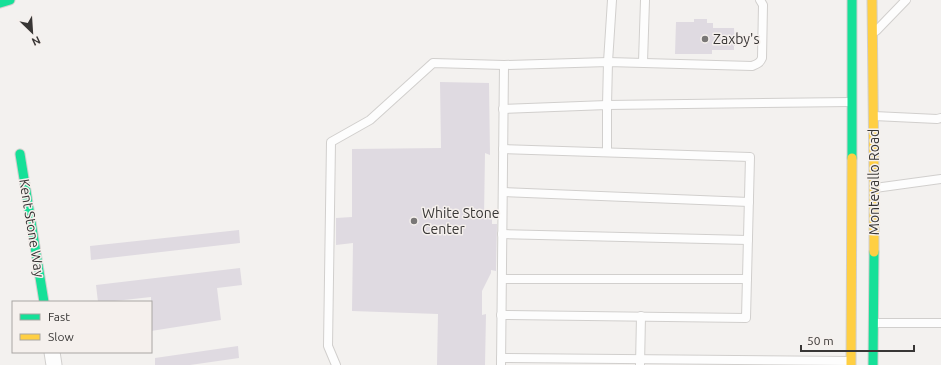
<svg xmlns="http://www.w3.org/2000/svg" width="941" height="365" font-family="Ubuntu,sans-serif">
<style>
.building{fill:#dfdae1}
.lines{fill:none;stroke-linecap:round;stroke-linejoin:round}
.lane-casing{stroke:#d1cfcd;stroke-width:10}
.street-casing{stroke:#d1cfcd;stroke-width:17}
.fast-casing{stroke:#d1cfcd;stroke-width:11}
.slow-casing{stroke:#d1cfcd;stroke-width:11}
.lane{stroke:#fdfdfd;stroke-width:8}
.street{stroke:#fdfdfd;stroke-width:15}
.fast{stroke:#16e098;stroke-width:9}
.slow{stroke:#ffcf43;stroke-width:9}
.poi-dot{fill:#797776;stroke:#f5f0ed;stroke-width:1.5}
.labels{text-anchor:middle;stroke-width:3;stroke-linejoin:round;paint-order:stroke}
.poi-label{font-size:14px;fill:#383635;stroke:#f5f0ed;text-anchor:start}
.street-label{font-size:14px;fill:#383635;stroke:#f5f0ed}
</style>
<rect width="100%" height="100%" fill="#f3f1ef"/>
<g class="building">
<path d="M694,19H707V23H713V28H734L735,46H734V50H712V54H675L676,22H694Z"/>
<path d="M440,82L489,83L490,155L485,153L484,217L492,216V224H497L496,271L491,270V273L482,291V315L486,314L485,365H437L438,314L352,311L353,243L336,245V218L352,217V149L441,148Z"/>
<path d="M239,230L240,243L91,260L90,246Z"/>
<path d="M240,268L242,285L217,288L221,320L151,331V297L106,302H98L96,285Z"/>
<path d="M238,346L239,358L190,365H155V358Z"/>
</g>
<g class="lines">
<defs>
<g id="lane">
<path d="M612,0L608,62L607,105L851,102"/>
<path d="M876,31L906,0"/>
<path d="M643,62L645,0"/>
<path d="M503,109L607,105V152"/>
<path d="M874,116L937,119L941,118"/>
<path d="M875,188L941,179"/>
<path d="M503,192L749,202"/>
<path d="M502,234L748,240"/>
<path d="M502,279H747"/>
<path d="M501,315L746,318L750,157L503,149"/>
<path d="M874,323H941"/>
<path d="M501,358L851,361"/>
<path d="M336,365L328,346L331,142L370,120L433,63L504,65L608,62L752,66C757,64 760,63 762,58L763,5L760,0"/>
<path d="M501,365L504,65"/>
<path d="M640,365L641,316"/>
</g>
<path id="street" d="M52,352L54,365"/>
<g id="fast">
<path d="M0,3L10,0"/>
<path d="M20,154L44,302"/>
<path d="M852,158V0"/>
<path d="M873,365L874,252"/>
</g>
<g id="slow">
<path d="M872,0L874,178V252"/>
<path d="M851,365L852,158"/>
</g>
</defs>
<use href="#lane" class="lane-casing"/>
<use href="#street" class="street-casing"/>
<use href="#fast" class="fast-casing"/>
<use href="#slow" class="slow-casing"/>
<use href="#lane" class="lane"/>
<use href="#street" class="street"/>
<use href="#fast" class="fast"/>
<use href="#slow" class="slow"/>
</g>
<g class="poi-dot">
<circle cx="705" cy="39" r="4"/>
<circle cx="414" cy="221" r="4"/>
</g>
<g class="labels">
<g class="poi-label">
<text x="713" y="44">Zaxby's</text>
<text x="422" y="218">White Stone<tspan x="422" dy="16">Center</tspan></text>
</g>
<g class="street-label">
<text transform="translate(874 182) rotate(-90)" y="5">Montevallo Road</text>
<text transform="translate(32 228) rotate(81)" y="5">Kent Stone Way</text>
</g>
</g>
<rect x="12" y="301" width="140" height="52" fill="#f5f0ed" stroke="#a9a6a3"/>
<rect x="20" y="314" width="20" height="6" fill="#16e098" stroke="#a9a6a3"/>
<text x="48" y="321" font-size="12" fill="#383635">Fast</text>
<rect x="20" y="334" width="20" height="6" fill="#ffcf43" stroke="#a9a6a3"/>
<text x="48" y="341" font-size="12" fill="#383635">Slow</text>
<g transform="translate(32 32) rotate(155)" stroke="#f5f0ed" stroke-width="3" paint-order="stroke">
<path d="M0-3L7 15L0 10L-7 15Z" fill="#383635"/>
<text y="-6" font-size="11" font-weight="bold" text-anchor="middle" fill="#383635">N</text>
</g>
<path d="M801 345v6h113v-6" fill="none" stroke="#383635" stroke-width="2"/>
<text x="807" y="345" font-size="12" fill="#383635" stroke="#f5f0ed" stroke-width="3" paint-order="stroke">50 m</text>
</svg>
